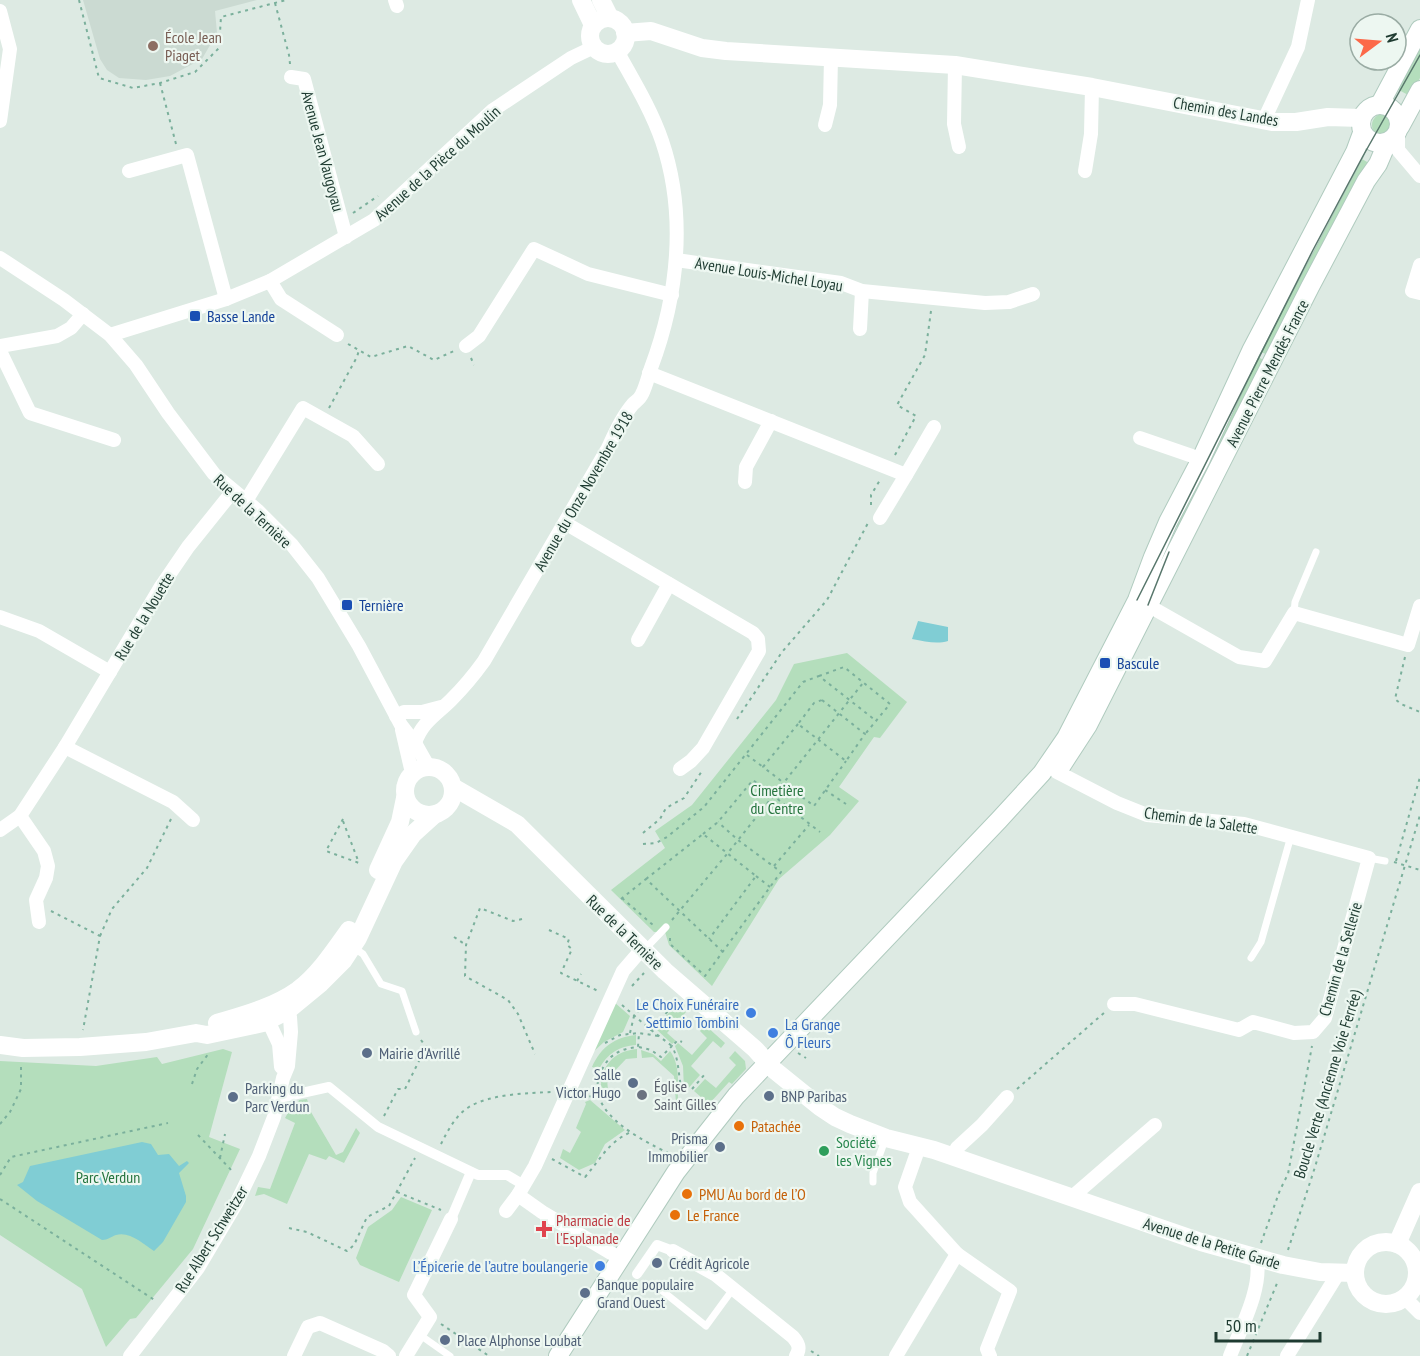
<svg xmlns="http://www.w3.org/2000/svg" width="1420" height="1356" font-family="'PT Sans Narrow',sans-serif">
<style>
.built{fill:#cbdad2}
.green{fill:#b4debc}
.water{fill:#80cdd4}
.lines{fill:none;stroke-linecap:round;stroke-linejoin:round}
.secondary-casing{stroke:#b0cbbf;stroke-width:20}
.path{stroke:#7bb09c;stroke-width:2;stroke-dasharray:3 4.5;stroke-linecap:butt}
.service{stroke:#fff;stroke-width:7}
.pedestrian{stroke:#fff;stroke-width:10}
.minor{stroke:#fff;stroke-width:14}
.tertiary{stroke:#fff;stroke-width:18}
.secondary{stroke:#fff;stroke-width:18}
.tram{stroke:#58776c;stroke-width:1.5}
.education-dot{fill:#8d6e63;stroke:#edf7f1;stroke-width:2}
.transit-dot{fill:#1a4fb4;stroke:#edf7f1;stroke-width:2}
.shop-dot{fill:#3f7fe0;stroke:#edf7f1;stroke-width:2}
.service-dot{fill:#5c6f8a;stroke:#edf7f1;stroke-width:2}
.worship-dot{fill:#6b7280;stroke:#edf7f1;stroke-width:2}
.food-dot{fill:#e8710a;stroke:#edf7f1;stroke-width:2}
.leisure-dot{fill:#2e9e5b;stroke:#edf7f1;stroke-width:2}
.health-dot{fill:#e0444e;stroke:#edf7f1;stroke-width:2}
.labels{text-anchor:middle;stroke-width:4.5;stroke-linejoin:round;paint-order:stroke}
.education-label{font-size:16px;fill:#785e54;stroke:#edf7f1;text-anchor:start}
.street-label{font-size:16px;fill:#1e3b31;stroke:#edf7f1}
.transit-label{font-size:16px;fill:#164399;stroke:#edf7f1;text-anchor:start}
.park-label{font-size:16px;fill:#25743e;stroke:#edf7f1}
.shop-label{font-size:16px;fill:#366cbe;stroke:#edf7f1;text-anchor:end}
.service-label{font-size:16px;fill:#4e5e75;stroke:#edf7f1;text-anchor:start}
.worship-label{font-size:16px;fill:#5b616d;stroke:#edf7f1;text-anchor:start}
.food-label{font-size:16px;fill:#c56008;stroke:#edf7f1;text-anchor:start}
.leisure-label{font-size:16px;fill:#27864d;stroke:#edf7f1;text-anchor:start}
.health-label{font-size:16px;fill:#be3a42;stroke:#edf7f1;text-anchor:start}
</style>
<rect width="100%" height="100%" fill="#ddeae3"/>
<path class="built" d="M83,0H257L215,11L217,33L202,59L170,76L146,80L119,78L107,70L100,59Z"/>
<g class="green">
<path d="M1420,47V78L1410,96L1397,89Z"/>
<circle cx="1383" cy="125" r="11"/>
<path d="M1360,158L1369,163L1270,356L1261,352Z"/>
<path d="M1258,357L1267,362L1182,529L1173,525Z"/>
<path d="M847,653L907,702L880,738L874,737L839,787L859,801L830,835L779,879L712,986L669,945L665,932H654L611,890L665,848L655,831L692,805L776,700L794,664Z"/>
<path d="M614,1002L630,1016L623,1032L604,1042L592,1053Z"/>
<path d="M677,1004L686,1012L667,1033L676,1041L672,1044L655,1028Z"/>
<path d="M705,1025L725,1043L721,1048L713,1041L691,1066L700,1075L686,1091L684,1089L683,1066L675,1046L678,1043L692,1055L707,1038L700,1031Z"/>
<path d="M636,1035V1045C619,1046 607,1054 599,1069L592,1067C601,1047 615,1037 636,1035Z"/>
<path d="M223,1049L232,1052L209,1137L240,1149L193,1249L136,1318L130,1319L106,1347L82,1289L0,1235V1061L96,1066L157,1057L162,1064Z"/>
<path d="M637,1049V1058L626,1059L607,1079L608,1090H601C600,1067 613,1051 637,1049Z"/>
<path d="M641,1050L653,1054L661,1061L670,1051C680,1064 678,1084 678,1100L676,1103L674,1076L653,1057L642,1058Z"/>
<path d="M735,1051L745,1061L746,1069L732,1084L729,1082L709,1104L694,1091L705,1079L716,1088L736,1065L729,1058Z"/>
<path d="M307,1099L311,1112L336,1155L343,1152L356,1128L360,1133L344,1163L329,1156L326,1160L309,1154L287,1204L264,1194L255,1196L258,1187L270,1189L295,1123L285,1118L289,1111L295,1113L299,1100Z"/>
<path d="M590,1100L625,1130L605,1144L595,1163L579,1170L560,1158L563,1149L570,1153L581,1132L576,1128L586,1104L585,1102Z"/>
<path d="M401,1197L432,1210L399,1282L360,1265L356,1258L368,1227L392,1210Z"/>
</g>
<g class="water">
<path d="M918,621L948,627V641C938,644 926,642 912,639Z"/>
<path d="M142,1142L151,1144L158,1155L169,1154L179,1166L187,1161L189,1163L179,1173L186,1196V1202L163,1242L154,1251C143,1244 130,1231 116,1235C110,1237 108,1240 102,1240L37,1201L17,1185L23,1182L30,1166Z"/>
</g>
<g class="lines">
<defs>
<g id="secondary">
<path d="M1380,104L1420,29"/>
<circle cx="1380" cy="124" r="19"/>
<path d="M1400,127L1420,90"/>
<path d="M1062,765L1088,725L1310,287L1366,181L1378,164L1387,143"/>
<path d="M558,1356L676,1172L736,1096L999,820L1042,773L1066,738L1137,600L1153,557L1168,522L1201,459L1251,351L1355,152L1362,133"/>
</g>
</defs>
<use href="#secondary" class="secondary-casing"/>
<g class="path">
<path d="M79,0L99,78L133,88L160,83L195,72L219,48L221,17L286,0"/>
<path d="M275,3L289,55L290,64"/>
<path d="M160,83L176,144"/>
<path d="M353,213L378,196"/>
<path d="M348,344L371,357L408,346L434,360L454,351"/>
<path d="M471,358L474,365"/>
<path d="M329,408L357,357L359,350"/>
<path d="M895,455L916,416L897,405L925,355L931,311"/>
<path d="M871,505V495L880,480"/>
<path d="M1405,657L1395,699L1401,704L1420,712"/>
<path d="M819,676L844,667L890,704L866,733"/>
<path d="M822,700L865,734L846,761L798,724L814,703Z"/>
<path d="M737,719L782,652L827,600L868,523"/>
<path d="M798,724L763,767L814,806L846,761"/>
<path d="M747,755L763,767"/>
<path d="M825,790L846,804"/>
<path d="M343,819L326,851L359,863"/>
<path d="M343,821L359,863"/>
<path d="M643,833L660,819L666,808L684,798L702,771"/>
<path d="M703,834L718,822L753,780L820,832"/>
<path d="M643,844L656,843L667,837L704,807L803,682L819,676L875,720"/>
<path d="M1396,861L1420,777"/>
<path d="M1394,862L1420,870"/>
<path d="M774,866L809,825"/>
<path d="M756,876L770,887"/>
<path d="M646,879L703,834L756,876L709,939"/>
<path d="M622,898L653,925"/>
<path d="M621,899L646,879L723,952"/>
<path d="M51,911L100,936L83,1030"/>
<path d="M522,919L513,921L480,908L466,945L465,976L508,1000L518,1014L535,1054"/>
<path d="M672,920L727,854L863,683"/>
<path d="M549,930L569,939L567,945L572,949L561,973L600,992"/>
<path d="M100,936L112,909L147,868L171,819"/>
<path d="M454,937L466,945"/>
<path d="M670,938V944L705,976L781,872L738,840L718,822"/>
<path d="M577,981L581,974"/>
<path d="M632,986L644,973"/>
<path d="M622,1005L651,1030L676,1002"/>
<path d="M651,1030L672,1046L678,1040L682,1042"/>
<path d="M630,1033L634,1016L641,1008V1003"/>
<path d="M658,1036L639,1033L638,1047C624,1048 611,1053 604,1066C577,1109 640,1139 670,1154"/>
<path d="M605,1043L620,1035L639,1033"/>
<path d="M639,1047L651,1050L661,1057L672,1046C681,1064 677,1080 684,1094"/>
<path d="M798,1053L806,1058"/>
<path d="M192,1084L197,1069L209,1053"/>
<path d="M692,1089L706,1073"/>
<path d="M1017,1089L1105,1012"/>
<path d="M582,1095L599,1098"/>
<path d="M384,1116L398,1089H405L426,1047L421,1040"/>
<path d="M0,1124L10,1112L21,1089V1064"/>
<path d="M198,1135L234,1173"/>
<path d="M441,1144C448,1130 456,1115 469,1107C490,1094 528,1093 552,1092"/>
<path d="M220,1158L225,1134"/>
<path d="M552,1159L585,1177C600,1160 608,1142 631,1132"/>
<path d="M0,1175L11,1157L168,1123"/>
<path d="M397,1192L441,1210"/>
<path d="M0,1199L156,1301"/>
<path d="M289,1228L307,1232L347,1251L354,1245L367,1217L389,1206L415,1158"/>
<path d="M1261,1243L1280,1190L1288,1174L1312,1046"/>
<path d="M1288,1250L1315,1167L1420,815"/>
<path d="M441,1324L489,1356"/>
<path d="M811,1351L819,1356"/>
<path d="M1247,1356L1278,1281"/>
</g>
<g class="service">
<path d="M1294,613L1295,602L1316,552"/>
<path d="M1369,858L1385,861"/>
<path d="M354,948L363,954L381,984L402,991L416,1032"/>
<path d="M645,949L666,927"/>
<path d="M1251,958L1261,942L1291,836"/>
<path d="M873,1182V1173L885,1140"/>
<path d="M655,1285L706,1326L733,1289"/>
<path d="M420,1335L450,1356"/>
</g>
<g class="pedestrian">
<path d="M279,1098L329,1087L378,1127L478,1175H507L524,1185"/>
<path d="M451,1219L471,1172"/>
<path d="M637,1274L657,1245L673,1251"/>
</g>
<g class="minor">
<path d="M395,0L397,6"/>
<path d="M0,11L10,49L0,121"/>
<path d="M955,65L954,124L959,147"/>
<path d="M291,77L304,79L346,237"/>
<path d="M1264,120L1298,47L1308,0"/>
<path d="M825,125L830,105L831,57"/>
<path d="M1398,133V150L1420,176"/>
<path d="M129,171L187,155L226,299"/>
<path d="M1085,171L1091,134L1092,87"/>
<path d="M0,258L64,300L110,335L136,365L168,413L214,474L257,510L292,545L318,578L359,646L401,725L415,743L428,766"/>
<path d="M676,260L841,283L862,291L985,303L1009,302L1033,294"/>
<path d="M1420,265L1412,291L1420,293"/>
<path d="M270,281L281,299L337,335"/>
<path d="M860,329L862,291"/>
<path d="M110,335L226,299L270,281L374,220L493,110L571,58L594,47"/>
<path d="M0,346L57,336L71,328L83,314"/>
<path d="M466,346L479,336L534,249L588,274L672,295"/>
<path d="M0,351L30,413L114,440"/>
<path d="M649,373L906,475L934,427"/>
<path d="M1140,438L1201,459"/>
<path d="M745,482L746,467L771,421"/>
<path d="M246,501L303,408L353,436L378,464"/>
<path d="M880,518L906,475"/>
<path d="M565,523L753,633L758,639L759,651L703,748L691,761L680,769"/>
<path d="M1142,602L1239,657L1265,661L1294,613L1408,645L1420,606"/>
<path d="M0,617L39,631L110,672"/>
<path d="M638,640L669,584"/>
<path d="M396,716L404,712H422L441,707"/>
<path d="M402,730L412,773"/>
<path d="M415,743C422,722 436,715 451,700C463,688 474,675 484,661L608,448C615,433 622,417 633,404C636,401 640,399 642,394C646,386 648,377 651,368C678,296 687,215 662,141C651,109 633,80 617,51"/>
<path d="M65,747L173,802L193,820"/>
<path d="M1057,772L1117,803L1147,815L1244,824L1369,858L1325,1018L1313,1032L1294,1033L1253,1022L1239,1030L1135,1004H1114"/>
<path d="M20,816L44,851L48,866L46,878L36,900L39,922"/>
<path d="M0,830L20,816L65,747L160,588L188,547L233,491"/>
<path d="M265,1014L279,1044L281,1067"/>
<path d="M953,1156L957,1148L982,1125L1007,1097"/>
<path d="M518,1195L542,1212L621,1259"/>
<path d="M1072,1197L1155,1125"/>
<path d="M506,1211L518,1195L535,1166L623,971L642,949"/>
<path d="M673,1251L716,1275L793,1337C798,1343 801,1348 796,1356"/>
<path d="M957,1254L1010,1291L987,1349L990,1356"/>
<path d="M1405,1298L1420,1313"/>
<path d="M130,1356L198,1268L236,1204L259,1156L274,1117L283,1078L288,1066L291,1032L290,1017L282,1006"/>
<path d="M294,1356L308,1327L320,1323L383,1351L389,1356"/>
<path d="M406,1356L430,1317L414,1295L451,1219"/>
<path d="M896,1356L957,1254L910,1202L905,1187L919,1147"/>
<path d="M1230,1356C1240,1330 1264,1285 1256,1258"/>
<path d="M1287,1356L1339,1272"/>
</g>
<g class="tertiary">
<path d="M581,0L593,25"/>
<path d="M601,0L610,18"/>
<circle cx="608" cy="36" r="18"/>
<path d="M625,33L651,31L702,48L726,51L955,65L1092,87L1272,122H1296L1328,117L1361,118"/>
<circle cx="429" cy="791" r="24"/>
<path d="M453,787L517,824L665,971L755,1049L773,1069L820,1107L835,1117L850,1124L886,1138L934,1150L1201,1242L1283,1265L1320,1272L1354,1273"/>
<path d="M378,870L400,822L405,798"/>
<path d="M217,1023C244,1015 274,1007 298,990C319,974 334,951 349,930"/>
<path d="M0,1045L23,1048L80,1047L146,1042L196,1033L207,1035L263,1023L287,1011L321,983L343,961L358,938L394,861L413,834L434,815"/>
<circle cx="1386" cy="1273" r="31"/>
<path d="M1397,1244L1420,1192"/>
</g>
<use href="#secondary" class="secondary"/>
<g class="tram">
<path d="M1137,600L1313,250L1363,156L1420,55"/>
<path d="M1148,605L1169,552"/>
</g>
</g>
<circle class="education-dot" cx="153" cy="46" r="6"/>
<g class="transit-dot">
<rect x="189" y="310" width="12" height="12" rx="3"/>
<rect x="341" y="599" width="12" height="12" rx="3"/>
<rect x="1099" y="657" width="12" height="12" rx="3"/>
</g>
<g class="shop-dot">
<circle cx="751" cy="1013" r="6"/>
<circle cx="773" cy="1033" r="6"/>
<circle cx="600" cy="1266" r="6"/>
</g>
<g class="service-dot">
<circle cx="367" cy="1053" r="6"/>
<circle cx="633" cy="1083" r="6"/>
<circle cx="769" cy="1096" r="6"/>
<circle cx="233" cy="1097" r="6"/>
<circle cx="720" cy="1147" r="6"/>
<circle cx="657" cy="1263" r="6"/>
<circle cx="585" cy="1293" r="6"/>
<circle cx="445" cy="1340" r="6"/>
</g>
<circle class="worship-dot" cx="642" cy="1095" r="6"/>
<g class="food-dot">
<circle cx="739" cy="1126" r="6"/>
<circle cx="687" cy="1194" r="6"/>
<circle cx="675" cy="1215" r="6"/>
</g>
<circle class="leisure-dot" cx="824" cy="1151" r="6"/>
<path class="health-dot" d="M541 1220h6v6h6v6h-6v6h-6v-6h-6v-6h6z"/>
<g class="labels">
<g class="education-label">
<text x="165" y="43">École Jean<tspan x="165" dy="18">Piaget</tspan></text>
</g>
<g class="street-label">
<text transform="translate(1226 111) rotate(10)" y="6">Chemin des Landes</text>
<text transform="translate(323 151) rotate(75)" y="6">Avenue Jean Vaugoyau</text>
<text transform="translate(437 163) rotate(-42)" y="6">Avenue de la Pièce du Moulin</text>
<text transform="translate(769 274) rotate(9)" y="6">Avenue Louis-Michel Loyau</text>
<text transform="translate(1267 373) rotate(-63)" y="6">Avenue Pierre Mendès France</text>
<text transform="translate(583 491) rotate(-60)" y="6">Avenue du Onze Novembre 1918</text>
<text transform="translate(253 511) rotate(43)" y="6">Rue de la Ternière</text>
<text transform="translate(144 616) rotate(-59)" y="6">Rue de la Nouette</text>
<text transform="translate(1201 820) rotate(8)" y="6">Chemin de la Salette</text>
<text transform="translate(625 932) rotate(44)" y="6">Rue de la Ternière</text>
<text transform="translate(1340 959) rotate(-74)" y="6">Chemin de la Sellerie</text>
<text transform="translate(1327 1084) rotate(-73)" y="6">Boucle Verte (Ancienne Voie Ferrée)</text>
<text transform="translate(211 1239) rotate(-58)" y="6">Rue Albert Schweitzer</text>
<text transform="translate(1212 1243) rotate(17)" y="6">Avenue de la Petite Garde</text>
</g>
<g class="transit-label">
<text x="207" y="322">Basse Lande</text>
<text x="359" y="611">Ternière</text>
<text x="1117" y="669">Bascule</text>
</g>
<g class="park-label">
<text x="777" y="796">Cimetière<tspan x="777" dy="18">du Centre</tspan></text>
<text x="108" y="1183">Parc Verdun</text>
</g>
<g class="shop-label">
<text x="739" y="1010">Le Choix Funéraire<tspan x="739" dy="18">Settimio Tombini</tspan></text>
<text x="785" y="1030" text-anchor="start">La Grange<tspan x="785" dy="18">Ô Fleurs</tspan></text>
<text x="588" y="1272">L’Épicerie de l’autre boulangerie</text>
</g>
<g class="service-label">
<text x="379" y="1059">Mairie d'Avrillé</text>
<text x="621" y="1080" text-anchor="end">Salle<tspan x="621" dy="18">Victor Hugo</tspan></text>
<text x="245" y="1094">Parking du<tspan x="245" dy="18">Parc Verdun</tspan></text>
<text x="781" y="1102">BNP Paribas</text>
<text x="708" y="1144" text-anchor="end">Prisma<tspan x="708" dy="18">Immobilier</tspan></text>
<text x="669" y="1269">Crédit Agricole</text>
<text x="597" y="1290">Banque populaire<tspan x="597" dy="18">Grand Ouest</tspan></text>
<text x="457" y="1346">Place Alphonse Loubat</text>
</g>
<g class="worship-label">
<text x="654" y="1092">Église<tspan x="654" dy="18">Saint Gilles</tspan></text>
</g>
<g class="food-label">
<text x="751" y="1132">Patachée</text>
<text x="699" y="1200">PMU Au bord de l’O</text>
<text x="687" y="1221">Le France</text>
</g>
<g class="leisure-label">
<text x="836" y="1148">Société<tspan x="836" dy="18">les Vignes</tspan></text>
</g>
<g class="health-label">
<text x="556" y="1226">Pharmacie de<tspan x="556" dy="18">l'Esplanade</tspan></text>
</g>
</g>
<g transform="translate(1378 42) rotate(74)"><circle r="28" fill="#edf7f1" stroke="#9aaca4" stroke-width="1.5"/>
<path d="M0-4.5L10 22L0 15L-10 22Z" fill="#fc6949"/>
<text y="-9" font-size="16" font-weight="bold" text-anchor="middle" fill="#1e3b31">N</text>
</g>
<path d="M1216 1332v9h104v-9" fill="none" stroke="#1e3b31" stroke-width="3"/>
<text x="1225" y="1332" font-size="18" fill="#1e3b31" stroke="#edf7f1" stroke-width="4.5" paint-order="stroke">50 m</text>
</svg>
